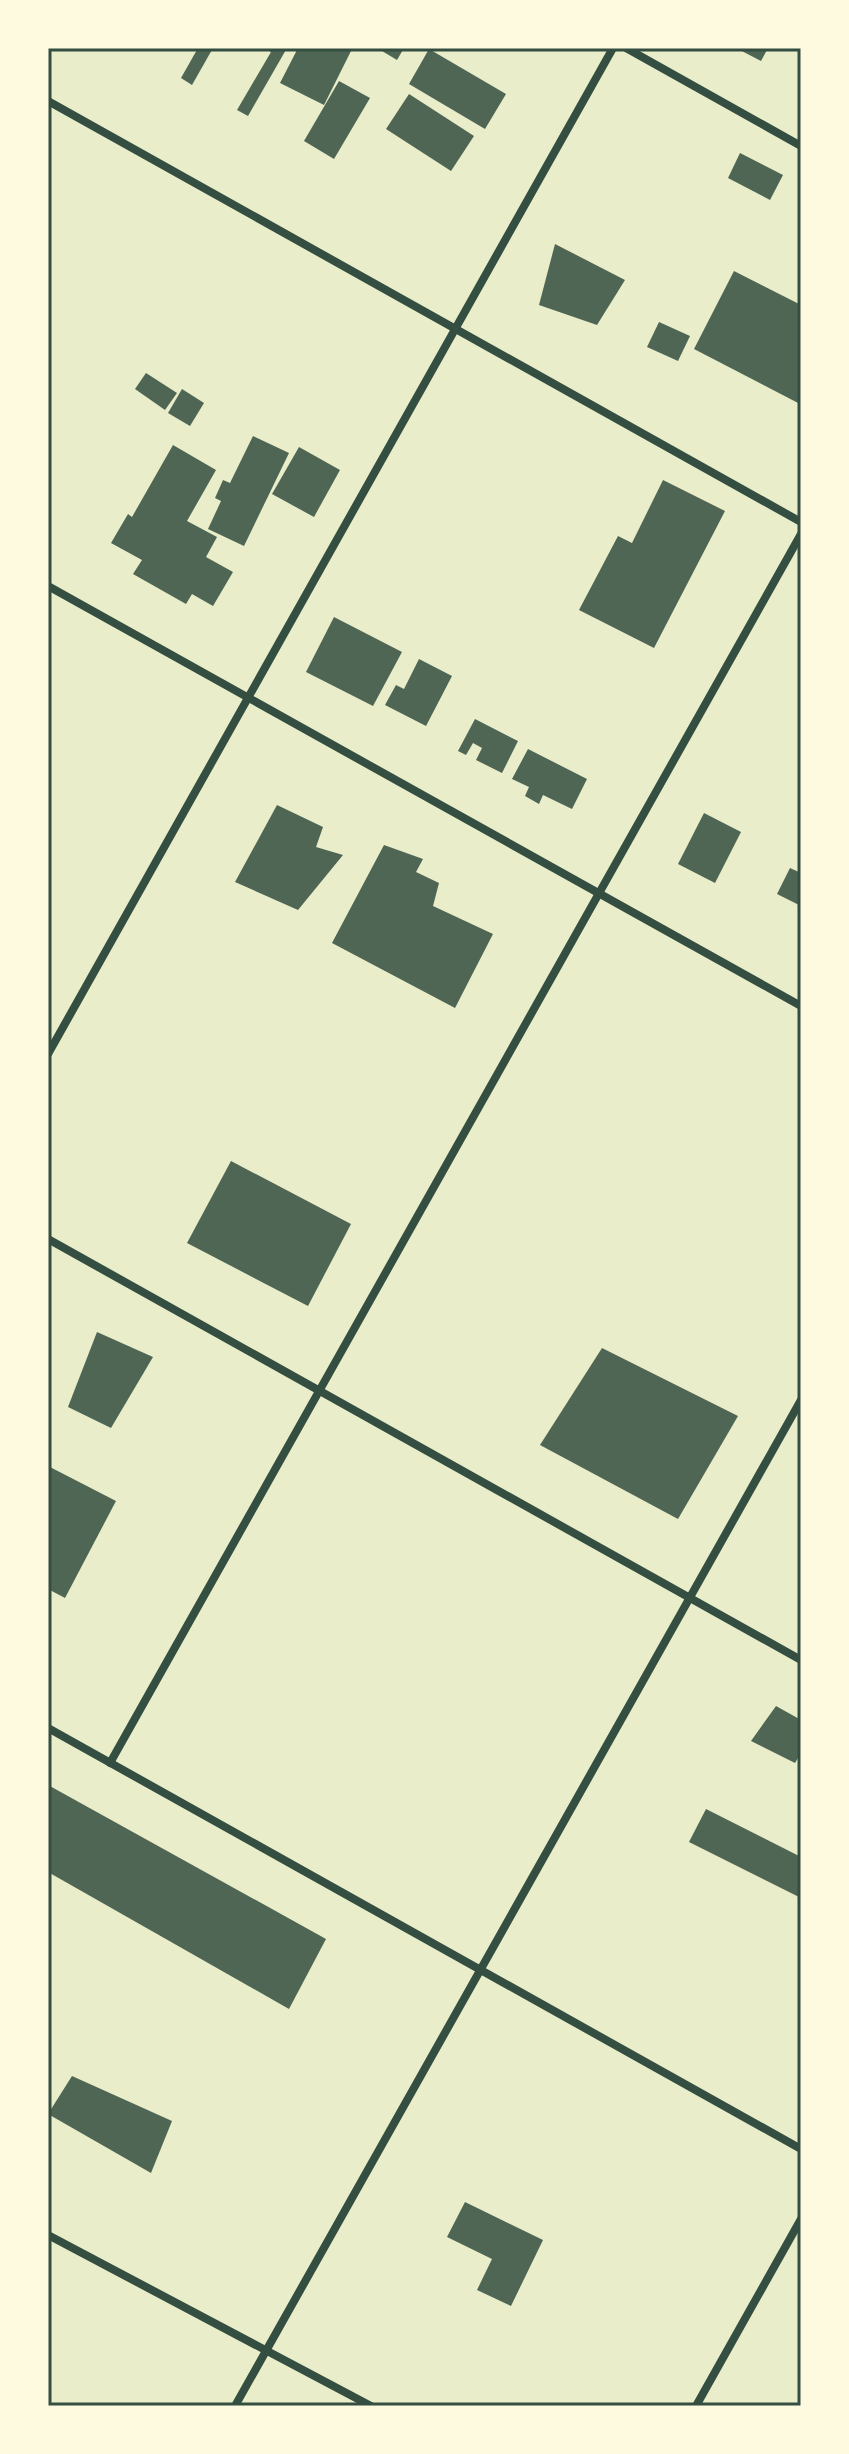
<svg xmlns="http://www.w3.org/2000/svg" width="849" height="2454" font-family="'Public Sans',sans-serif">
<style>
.building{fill:#4f6655}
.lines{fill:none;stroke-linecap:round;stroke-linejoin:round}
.minor{stroke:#344e41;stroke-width:8}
.neatline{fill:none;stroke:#344e41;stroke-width:3}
</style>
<rect width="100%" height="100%" fill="#e9edc9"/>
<g class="building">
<path d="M198,48H213L192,85L181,78Z"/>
<path d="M264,48H287L248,116L237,110L271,52Z"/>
<path d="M298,48L352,49L324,105L280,83Z"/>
<path d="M377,48H404L397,60Z"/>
<path d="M736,48H768L761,61Z"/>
<path d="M429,49L506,94L485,129L409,84Z"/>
<path d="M339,81L370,98L334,159L304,141Z"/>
<path d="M409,94L474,136L451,171L386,129Z"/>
<path d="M740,153L783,175L770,200L728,178Z"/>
<path d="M555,244L625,280L597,325L539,305Z"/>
<path d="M734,271L801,305L800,404L694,349Z"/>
<path d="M659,322L690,336L678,361L647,347Z"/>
<path d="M146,373L177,393L165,410L135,389Z"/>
<path d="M182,389L204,403L190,426L168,413Z"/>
<path d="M253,436L289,453L244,546L208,529L221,501L215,498L223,480L230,483Z"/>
<path d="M173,445L216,470L187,521L217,537L206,557L233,572L213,606L192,594L186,604L133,574L142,560L111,543L128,514L132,517Z"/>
<path d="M299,447L340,470L314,517L272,494Z"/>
<path d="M663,480L725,511L654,648L579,610L618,536L632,543Z"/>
<path d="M334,617L402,652L373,706L306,672Z"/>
<path d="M419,659L452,676L426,726L385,705L396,685L404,689Z"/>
<path d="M475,719L518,741L502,773L476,760L482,748L473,743L466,755L458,751Z"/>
<path d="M528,749L587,779L572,809L543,795L539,804L525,796L529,787L512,779Z"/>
<path d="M277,805L323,827L316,847L343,855L298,910L235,882Z"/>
<path d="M704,813L741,832L715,883L678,864Z"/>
<path d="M384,845L423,859L416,872L439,883L433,906L493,934L455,1008L332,943Z"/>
<path d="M790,868L801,873V906L777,894Z"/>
<path d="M231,1161L351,1224L308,1306L187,1243Z"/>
<path d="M97,1332L153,1357L111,1428L68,1407Z"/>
<path d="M602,1348L738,1416L678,1519L540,1445Z"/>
<path d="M48,1466L116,1501L65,1598L48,1589Z"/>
<path d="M776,1706L801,1720V1753L795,1763L751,1741Z"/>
<path d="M48,1785L326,1939L289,2009L48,1872Z"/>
<path d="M706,1809L801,1857L799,1897L689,1842Z"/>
<path d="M72,2076L172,2121L151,2173L48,2114Z"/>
<path d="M465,2202L543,2240L511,2306L477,2290L492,2259L447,2237Z"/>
</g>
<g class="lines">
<g class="minor">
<path d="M626,48L801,146"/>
<path d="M48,101L801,522"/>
<path d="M48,586L801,1006"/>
<path d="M48,1054L613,48"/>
<path d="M48,1239L801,1660"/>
<path d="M48,1728L801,2149"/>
<path d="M110,1763L801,534"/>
<path d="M48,2235L371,2406"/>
<path d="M235,2406L801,1400"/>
<path d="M696,2406L801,2219"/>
</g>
</g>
<rect width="849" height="2454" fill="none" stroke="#fefae0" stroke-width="100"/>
<rect x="50" y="50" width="749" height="2354" class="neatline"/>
</svg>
